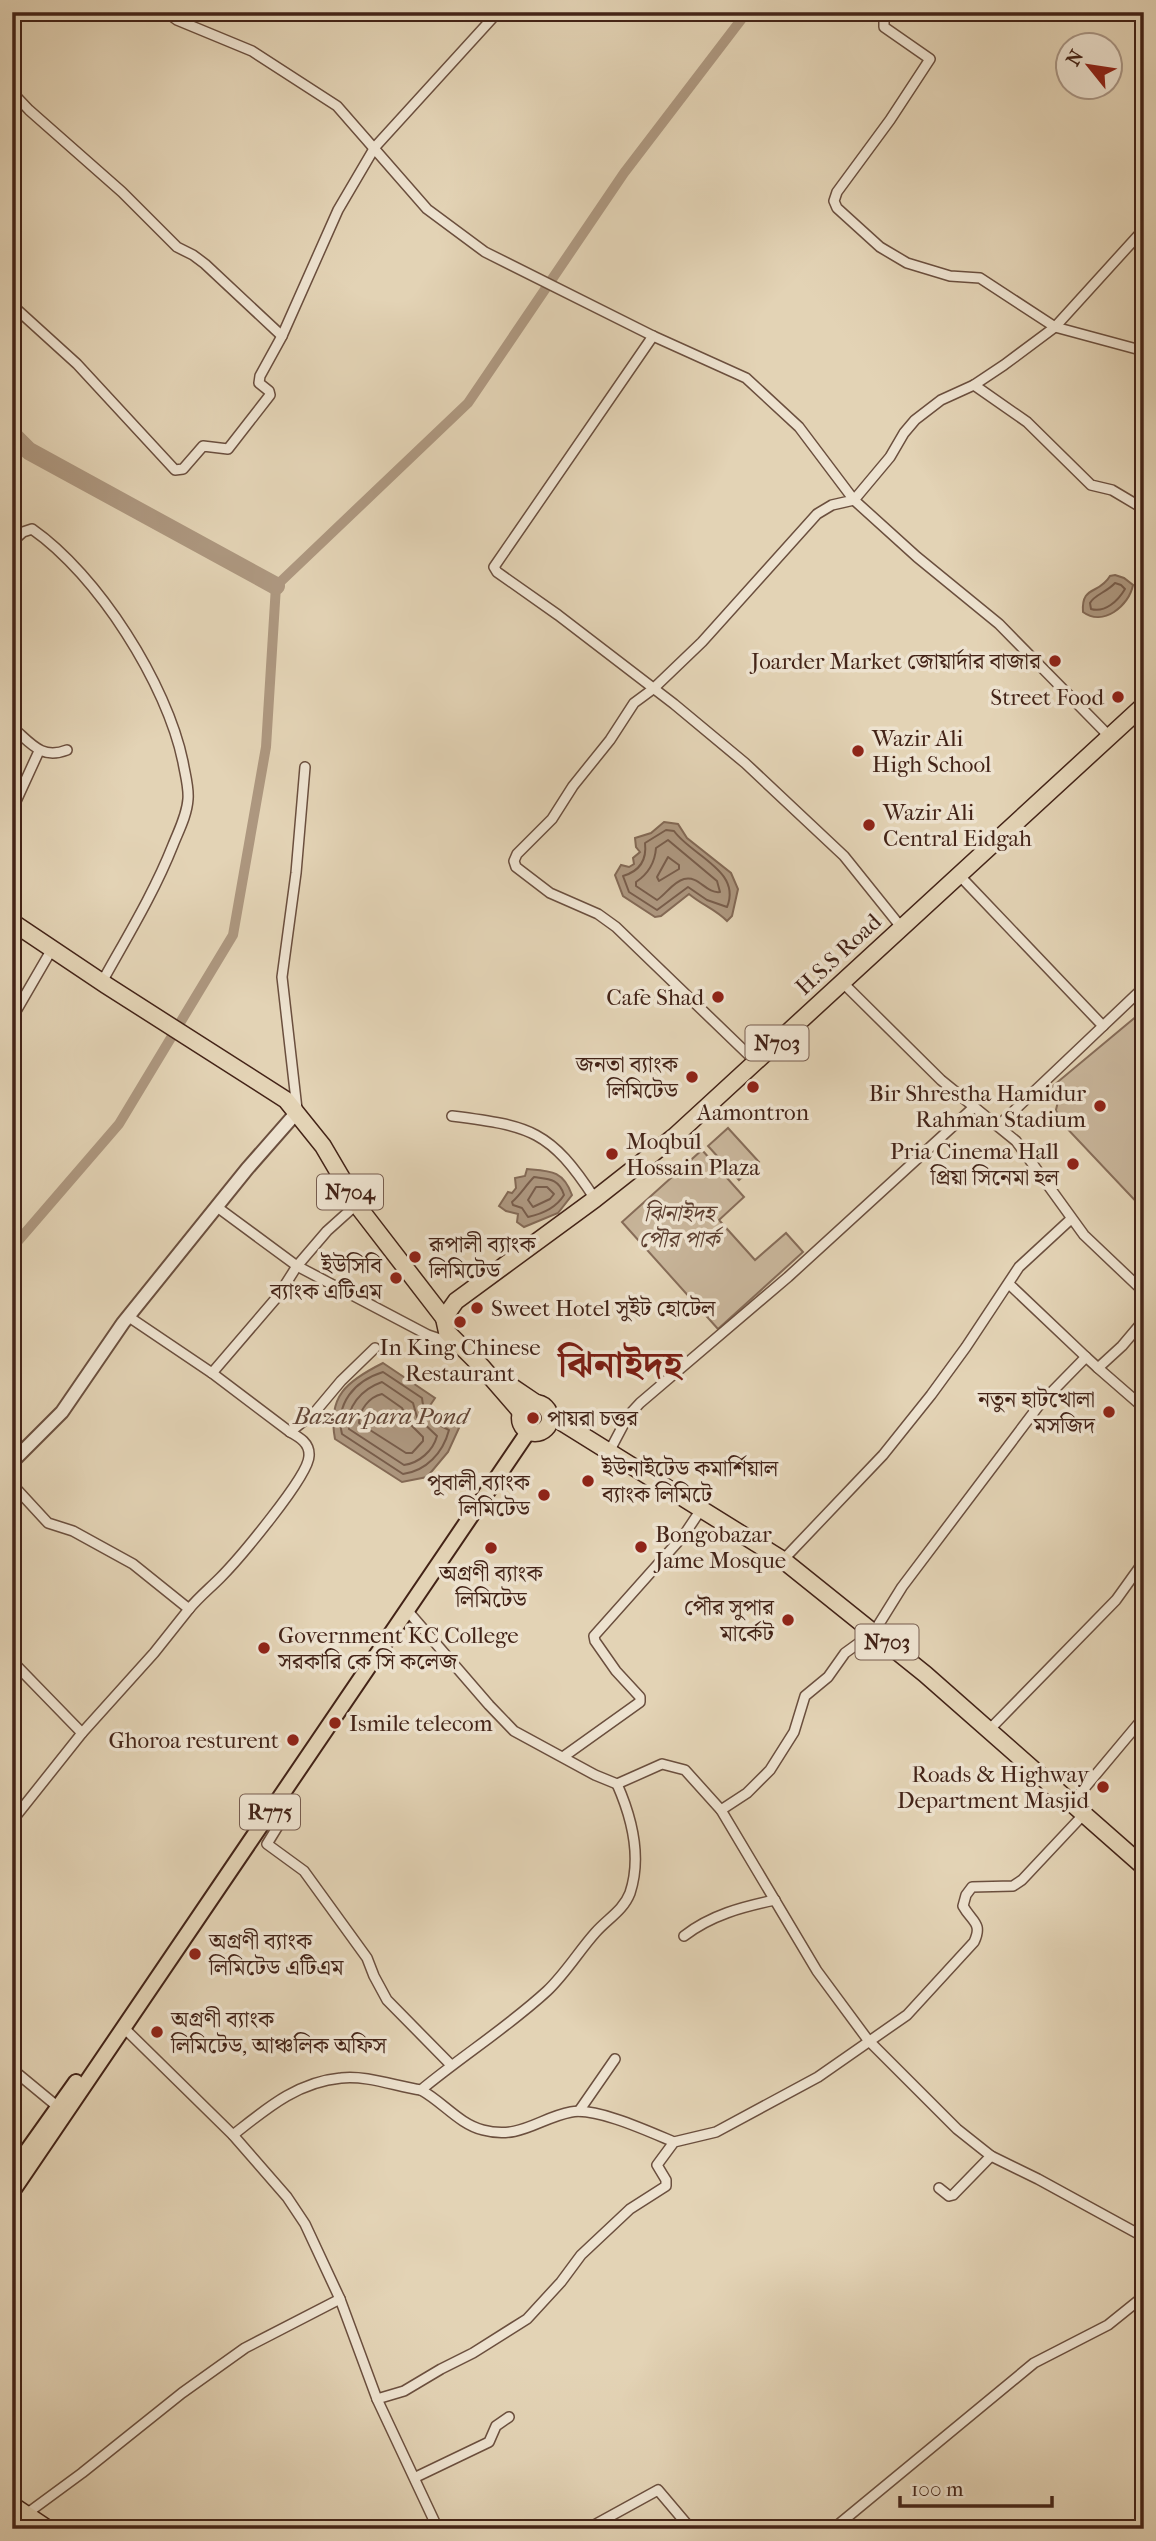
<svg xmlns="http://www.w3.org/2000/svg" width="1156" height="2541" font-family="'IM FELL French Canon','Noto Serif Bengali',serif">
<rect width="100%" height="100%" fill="#e3d3b5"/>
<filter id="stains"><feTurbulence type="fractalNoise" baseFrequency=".00286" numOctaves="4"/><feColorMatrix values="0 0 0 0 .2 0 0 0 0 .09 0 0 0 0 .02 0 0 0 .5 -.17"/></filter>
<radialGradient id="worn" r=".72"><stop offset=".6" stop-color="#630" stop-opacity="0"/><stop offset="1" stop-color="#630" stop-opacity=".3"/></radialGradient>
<g fill="#c8b59a" stroke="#866c58" stroke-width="2">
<polygon points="1144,1010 1144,1210 1060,1121 1056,1110 1058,1101 1048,1090"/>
<polygon points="728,1128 759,1162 739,1180 708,1146"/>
<polygon points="702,1150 744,1197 719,1220 755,1260 786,1233 803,1252 718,1329 622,1222"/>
</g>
<g fill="#ad977f" stroke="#836955" stroke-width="2">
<path d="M1115,575L1124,578L1133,585C1129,606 1103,627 1083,612C1081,585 1099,595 1110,576Z"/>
<path d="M664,822L678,824L687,838L731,873L738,889L732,916L727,921C715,909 702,905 689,894L661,916L655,917L623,896L615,875L621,865L629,867L634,864L633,858L640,852L636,847L635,838L651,833Z"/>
<path d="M527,1169C550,1171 563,1170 572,1195L558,1213L524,1227L517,1222L518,1214L506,1211L499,1206L508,1192L512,1193L516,1188L515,1178L525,1176Z"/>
<path d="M383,1363L435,1398L429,1407L444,1421L448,1418L459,1428L448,1452L427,1477L402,1482L335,1439C327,1396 347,1381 383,1363Z"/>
</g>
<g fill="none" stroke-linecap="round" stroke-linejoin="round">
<g stroke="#785d4b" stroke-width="2">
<path d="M1115,583L1121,585L1125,589C1118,601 1105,613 1091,609L1090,603C1094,595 1107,592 1115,583Z"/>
<path d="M666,830L674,831C692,856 742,871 727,907L707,900L688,887L657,910L629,892L623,876C640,871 647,860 645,843Z"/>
<path d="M668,840L717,881L720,892C706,894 699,875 684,879C673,882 666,894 657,900L636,886V882C648,874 655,862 656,848Z"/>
<polygon points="668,857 679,865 679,869 659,881 657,877"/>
<path d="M534,1177C548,1179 559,1178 564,1195C556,1208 542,1214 528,1217L522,1208L513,1205L512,1202C521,1194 526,1185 534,1177Z"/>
<polygon points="536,1187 547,1187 554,1194 550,1199 533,1207 528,1200"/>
<path d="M383,1372L422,1398C423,1414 435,1424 449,1430C443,1453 426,1471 403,1474L342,1434C335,1404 354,1381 383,1372Z"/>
<path d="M382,1382L413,1403L417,1417L437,1436C433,1451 419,1463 404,1465L349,1429C345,1407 362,1389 382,1382Z"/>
<path d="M382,1394L402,1408L409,1423L423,1437V1441L412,1453H406L359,1423C359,1410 369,1397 382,1394Z"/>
</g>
<polyline stroke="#ad977f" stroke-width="10" points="12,1248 119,1124 233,935 266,747 276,586 468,403 624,173 747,12"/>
<polyline stroke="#ad977f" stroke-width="18" points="12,434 29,451 276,586"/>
<g stroke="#6b4f3e" stroke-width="12">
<g id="minor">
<polyline points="166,12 177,20 252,51 337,106 427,209 485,252 653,336 746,378 799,427 854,500 832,505 817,514 702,642 653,689 634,703 610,740 573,786 552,819 517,854 514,861 516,867 550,893 598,914 616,927 756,1062"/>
<polyline points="888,12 884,18 884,27 930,59 890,120 837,192 834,201 837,208 880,247 907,263 950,276 980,278 1055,327 1144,351"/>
<polyline points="12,92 29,110 122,192 177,247 193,255 205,264 282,336"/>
<polyline points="12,305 77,364 175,470 183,469 203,446 228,449 270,395 269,391 259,383 260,376 282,336 338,210 375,147 498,12"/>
<polyline points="653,336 494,567 497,572 558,615 674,704 745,763 844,856 901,927"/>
<polyline points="974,385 1027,422 1091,485 1112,490 1144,509"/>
<path d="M12,542L23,532L32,529C98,575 167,684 183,762C185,774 189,787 188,799C187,815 179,830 173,845C154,893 127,937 102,982"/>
<path d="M12,727C31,743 41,760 67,750"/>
<polyline points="1110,737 999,624 917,557 854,500 890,457 904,433 915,420 941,400 974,385 1004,365 1055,327 1144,229"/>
<polyline points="12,810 39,751"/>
<polyline points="959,875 1103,1026 999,1125"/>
<polyline points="842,982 941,1080 1016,1141 1084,1235 1144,1292"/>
<polyline points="12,1018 52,949"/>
<polyline points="1103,1026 1144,987"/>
<polyline points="297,1109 282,977 296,873 305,767"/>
<path d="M452,1116C531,1126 550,1130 595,1199"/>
<polyline points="217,1207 297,1266 428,1335 455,1344"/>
<polyline points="1009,1284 1086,1357"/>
<polyline points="129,1317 212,1373 290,1432 315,1412 341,1381 375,1348"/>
<polyline points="1098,1368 1144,1408"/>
<polyline points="212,1373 278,1296 297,1266 327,1231 357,1204"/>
<polyline points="609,1452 628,1416 640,1403 788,1277 974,1107"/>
<path d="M12,1484L48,1523L73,1531L133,1564L189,1609C199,1597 209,1589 220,1578C237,1561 309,1476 309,1456C310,1443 299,1437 290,1432"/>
<polyline points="783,1560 883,1455 931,1395 966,1347 1019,1267 1071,1219"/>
<polyline points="406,1609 489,1705 514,1731 595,1775 617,1784 662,1764 685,1770 721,1810 817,1971 868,2040 957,2129 991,2156 1038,2179 1144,2237"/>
<polyline points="12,1661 82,1733"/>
<polyline points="989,1730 1116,1600 1144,1561"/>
<polyline points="563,1757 640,1702 640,1697 616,1671 595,1641 594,1636 684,1535 702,1508"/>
<polyline points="1072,1803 1144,1717"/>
<polyline points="721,1810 747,1793 770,1770 794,1732 805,1696 828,1677 845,1653 874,1632 902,1587 1040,1404 1086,1357 1098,1368 1122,1346 1144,1320"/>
<polyline points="268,1815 278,1823 278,1826 267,1844 304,1871 367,1958 374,1976 387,2000 451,2065"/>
<polyline points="12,1821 82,1733 154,1653 189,1609"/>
<path d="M684,1936C711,1915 742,1907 775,1900"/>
<polyline points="124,2028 233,2135 287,2197 305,2224 340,2299 377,2399 438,2529"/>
<polyline points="12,2069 58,2107"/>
<path d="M421,2090C443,2102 459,2124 483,2130C520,2140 539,2118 571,2112C596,2107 650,2132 674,2142"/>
<polyline points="579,2111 615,2059"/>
<path d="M233,2135C266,2109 297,2082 341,2078C366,2075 395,2086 421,2090C462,2056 508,2027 547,1991C565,1974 579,1951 595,1933C607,1919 623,1911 630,1893C642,1857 632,1818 617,1784"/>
<polyline points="939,2188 949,2196 953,2195 991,2156"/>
<path d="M377,2399L404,2391L441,2369L473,2353L527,2319L561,2282L581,2255L630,2209L666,2186V2180L657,2165L674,2142L716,2132L818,2077L907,2015L974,1942C983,1923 972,1922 963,1906L966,1895L972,1887L1013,1886L1022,1880L1084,1814"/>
<polyline points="416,2477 489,2442 496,2426 509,2417"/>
<polyline points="29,2512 82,2473 182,2393 245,2348 340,2299"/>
<polyline points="587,2529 658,2490 691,2529"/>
<polyline points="833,2529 1034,2363 1108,2325 1144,2296"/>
</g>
</g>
<g stroke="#6b4f3e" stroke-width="16">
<polyline id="tertiary" points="12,1462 62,1412 123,1323 247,1169 297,1112"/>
</g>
<g stroke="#432317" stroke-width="18">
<g id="primary">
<polyline points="12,2172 76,2082"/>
<polyline points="12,2192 528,1432"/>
</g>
</g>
<g stroke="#432317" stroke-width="19">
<g id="trunk">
<polyline points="12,922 106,985 286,1100 323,1146 360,1209 444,1318"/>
<polyline points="499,1378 536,1403"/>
<circle cx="535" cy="1418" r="15"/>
<polyline points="521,1412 482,1367 447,1332 444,1318 456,1301 595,1199 675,1136 1144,705"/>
<polyline points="550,1415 783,1560 925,1674 1144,1867"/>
<polyline points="12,2505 48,2529"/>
</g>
</g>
<use href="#minor" stroke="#ede2cf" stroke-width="9"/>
<use href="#tertiary" stroke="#ede2cf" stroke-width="12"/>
<use href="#primary" stroke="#e3d3b5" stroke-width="14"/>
<use href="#trunk" stroke="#e3d3b5" stroke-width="16"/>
</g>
<g fill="#8f2418" stroke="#ede2cf" stroke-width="2.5">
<circle cx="1055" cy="661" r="7"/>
<circle cx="1118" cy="697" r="7"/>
<circle cx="858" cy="751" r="7"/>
<circle cx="869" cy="825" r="7"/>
<circle cx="718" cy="997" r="7"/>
<circle cx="692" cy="1077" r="7"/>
<circle cx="753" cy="1087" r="7"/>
<circle cx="1100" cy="1106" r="7"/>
<circle cx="612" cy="1154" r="7"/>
<circle cx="1073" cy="1164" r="7"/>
<circle cx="415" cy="1257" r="7"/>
<circle cx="396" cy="1278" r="7"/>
<circle cx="477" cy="1308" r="7"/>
<circle cx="460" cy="1322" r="7"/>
<circle cx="1109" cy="1412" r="7"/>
<circle cx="533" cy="1418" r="7"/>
<circle cx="588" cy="1481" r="7"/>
<circle cx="544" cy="1495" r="7"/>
<circle cx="641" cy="1547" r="7"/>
<circle cx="491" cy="1548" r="7"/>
<circle cx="788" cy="1620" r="7"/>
<circle cx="264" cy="1648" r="7"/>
<circle cx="335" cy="1723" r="7"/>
<circle cx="293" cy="1740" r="7"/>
<circle cx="1103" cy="1787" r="7"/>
<circle cx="195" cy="1954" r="7"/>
<circle cx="157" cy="2032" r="7"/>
</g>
<g text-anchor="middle" stroke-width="7" stroke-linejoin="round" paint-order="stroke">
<g fill="#ede2cf" stroke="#765c4e" stroke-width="2">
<rect x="745.5" y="1025.5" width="63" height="35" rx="5"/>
<rect x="317" y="1174.5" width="66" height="35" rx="5"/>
<rect x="855.5" y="1624.5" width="63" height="35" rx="5"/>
<rect x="240" y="1794.5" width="60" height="35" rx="5"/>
</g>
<g font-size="21" font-weight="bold" fill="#432317">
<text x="777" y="1050">N703</text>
<text x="350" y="1199">N704</text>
<text x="887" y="1649">N703</text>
<text x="270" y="1819">R775</text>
</g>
<g font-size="23" fill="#432317" stroke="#ede2cf" text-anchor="end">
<text x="1041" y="669">Joarder Market জোয়ার্দার বাজার</text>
<text x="1104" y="705">Street Food</text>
<text x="872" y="746" text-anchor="start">Wazir Ali<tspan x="872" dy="26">High School</tspan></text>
<text x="883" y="820" text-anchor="start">Wazir Ali<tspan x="883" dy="26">Central Eidgah</tspan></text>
<text x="704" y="1005">Cafe Shad</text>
<text x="678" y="1072">জনতা ব্যাংক<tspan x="678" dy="26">লিমিটেড</tspan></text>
<text x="1086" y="1101">Bir Shrestha Hamidur<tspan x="1086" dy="26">Rahman Stadium</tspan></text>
<text x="753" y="1120" text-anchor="middle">Aamontron</text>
<text x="626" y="1149" text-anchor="start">Moqbul<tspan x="626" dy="26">Hossain Plaza</tspan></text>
<text x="1059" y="1159">Pria Cinema Hall<tspan x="1059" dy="26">প্রিয়া সিনেমা হল</tspan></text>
<text x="429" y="1252" text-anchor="start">রূপালী ব্যাংক<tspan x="429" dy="26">লিমিটেড</tspan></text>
<text x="382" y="1273">ইউসিবি<tspan x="382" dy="26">ব্যাংক এটিএম</tspan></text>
<text x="491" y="1316" text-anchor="start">Sweet Hotel সুইট হোটেল</text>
<text x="460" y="1355" text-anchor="middle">In King Chinese<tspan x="460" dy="26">Restaurant</tspan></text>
<text x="1095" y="1407">নতুন হাটখোলা<tspan x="1095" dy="26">মসজিদ</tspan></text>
<text x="547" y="1426" text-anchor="start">পায়রা চত্তর</text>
<text x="602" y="1476" text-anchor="start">ইউনাইটেড কমার্শিয়াল<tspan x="602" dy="26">ব্যাংক লিমিটে</tspan></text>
<text x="530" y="1490">পূবালী ব্যাংক<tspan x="530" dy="26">লিমিটেড</tspan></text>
<text x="655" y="1542" text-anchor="start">Bongobazar<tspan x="655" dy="26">Jame Mosque</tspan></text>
<text x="491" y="1581" text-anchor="middle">অগ্রণী ব্যাংক<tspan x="491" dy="26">লিমিটেড</tspan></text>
<text x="774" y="1615">পৌর সুপার<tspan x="774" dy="26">মার্কেট</tspan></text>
<text x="278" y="1643" text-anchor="start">Government KC College<tspan x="278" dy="26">সরকারি কে সি কলেজ</tspan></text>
<text x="349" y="1731" text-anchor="start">Ismile telecom</text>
<text x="279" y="1748">Ghoroa resturent</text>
<text x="1089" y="1782">Roads &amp; Highway<tspan x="1089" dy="26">Department Masjid</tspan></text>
<text x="209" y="1949" text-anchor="start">অগ্রণী ব্যাংক<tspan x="209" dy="26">লিমিটেড এটিএম</tspan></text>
<text x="171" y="2027" text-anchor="start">অগ্রণী ব্যাংক<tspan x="171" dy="26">লিমিটেড, আঞ্চলিক অফিস</tspan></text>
</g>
<g font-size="23" fill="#432317" stroke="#ede2cf">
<text transform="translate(838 954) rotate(-43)" y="8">H.S.S Road</text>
</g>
<g font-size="23" font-style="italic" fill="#5e4031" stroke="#ede2cf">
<text x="679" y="1221">ঝিনাইদহ<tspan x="679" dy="26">পৌর পার্ক</tspan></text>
</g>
<g font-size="24" font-style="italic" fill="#634636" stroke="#ede2cf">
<text x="381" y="1424">Bazar para Pond</text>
</g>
<g font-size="37" font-weight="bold" fill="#7a1f14" stroke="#ede2cf">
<text x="620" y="1377">ঝিনাইদহ</text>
</g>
</g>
<rect width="1156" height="2541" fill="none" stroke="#e3d3b5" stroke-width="42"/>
<rect x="14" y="14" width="1128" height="2513" fill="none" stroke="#432317" stroke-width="3.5"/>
<rect x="21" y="21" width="1114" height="2499" fill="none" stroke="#432317" stroke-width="2"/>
<g transform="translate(1089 66) rotate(300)"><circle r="33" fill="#ede2cf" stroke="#a99685" stroke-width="2"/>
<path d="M0-5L12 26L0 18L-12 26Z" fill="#8f2418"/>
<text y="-10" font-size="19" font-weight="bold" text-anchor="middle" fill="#432317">N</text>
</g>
<path d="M900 2496v10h152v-10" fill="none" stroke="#432317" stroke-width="3.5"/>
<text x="911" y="2496" font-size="21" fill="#432317" stroke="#ede2cf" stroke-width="5" paint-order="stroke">100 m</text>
<rect width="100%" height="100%" filter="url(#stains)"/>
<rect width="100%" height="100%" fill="url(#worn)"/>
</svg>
